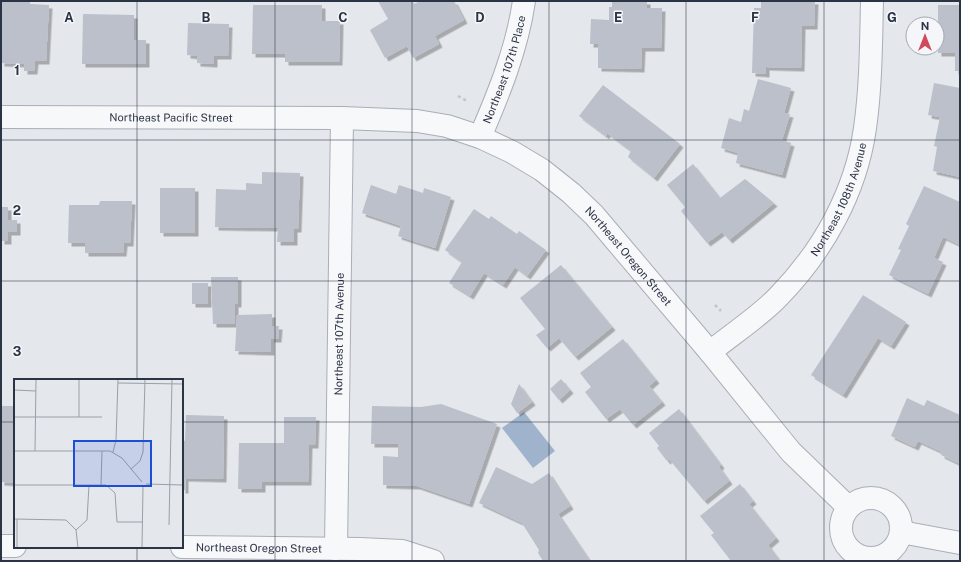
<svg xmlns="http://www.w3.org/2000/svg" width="961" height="562" font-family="'Public Sans',sans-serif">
<defs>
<filter id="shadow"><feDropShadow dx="3.5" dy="3.5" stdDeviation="0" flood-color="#0004"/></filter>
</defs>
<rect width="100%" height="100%" fill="#e4e7ec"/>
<polygon fill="#9fb4cc" points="524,412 555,451 533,468 502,428"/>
<g fill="#bbc0ca" filter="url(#shadow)">
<polygon points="1,1 30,1 30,4 49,5 46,61 35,61 34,71 24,71 24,64 1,63"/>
<polygon points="378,1 413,1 414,4 420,1 454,1 464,20 435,36 439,44 413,58 407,46 385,58 370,30 388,19"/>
<polygon points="612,1 647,1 647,8 662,8 661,48 642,48 641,69 598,68 598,44 590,44 591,19 609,20 609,7 612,7"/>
<polygon points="761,1 815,1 814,26 802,26 801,68 766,67 766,74 752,73 754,8 761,8"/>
<polygon points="253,5 322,5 322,21 340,21 339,62 285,62 285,54 252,54"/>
<polygon points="938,5 960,5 960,71 955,71 955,53 938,53"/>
<polygon points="83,14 134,15 134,40 146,40 146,64 82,64"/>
<polygon points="188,23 229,24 228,56 214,56 214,64 197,63 197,56 187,55"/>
<polygon points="758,79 791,88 784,113 790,114 782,140 791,143 782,175 736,163 738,153 721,148 729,118 741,122 744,109 749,111"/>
<polygon points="934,83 960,88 960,177 933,171 937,147 934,146 940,117 928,115"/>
<polygon points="603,85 680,144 654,178 628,157 631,151 607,133 606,136 579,116"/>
<polygon points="693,164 720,198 745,179 774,203 729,240 722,232 707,243 681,211 685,207 667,185"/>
<polygon points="262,172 300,173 298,229 294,229 294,242 277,242 278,228 215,227 216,189 246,190 246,183 262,184"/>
<polygon points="371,185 396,194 399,185 423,193 424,188 451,197 435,248 398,236 401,226 362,213"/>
<polygon points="924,186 960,202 960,245 943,237 934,258 943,262 928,294 889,275 901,250 898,249 909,226 906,224"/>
<rect x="160" y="188" width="35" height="45"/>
<polygon points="100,201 132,201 130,243 124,243 123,253 85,253 85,243 68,243 69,205 99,205"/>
<polygon points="1,207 8,207 8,220 17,220 17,232 8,232 8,241 1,241"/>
<polygon points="474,209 489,219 491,216 517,234 519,231 546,250 527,276 515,267 503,285 484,273 470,296 449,283 462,262 445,250"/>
<polygon points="561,265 612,327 575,357 559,338 547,348 536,335 545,329 520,298"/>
<polygon points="211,277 238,277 238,304 235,304 235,324 213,324"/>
<rect x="192" y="283" width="16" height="21"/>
<polygon points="863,295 906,322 891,346 878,338 843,395 811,375"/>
<polygon points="272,314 272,326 279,326 278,339 271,339 271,352 235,351 237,315"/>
<polygon points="623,339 656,380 649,386 662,402 633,425 620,409 606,419 585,392 591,387 580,373"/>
<polygon points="561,379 570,390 559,400 550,389"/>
<polygon points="519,384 532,402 517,413 511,404"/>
<polygon points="907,398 924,406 927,400 960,415 960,464 941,455 942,452 918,441 915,447 891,436"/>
<polygon points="441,404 497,424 469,504 417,486 383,485 383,456 398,457 398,444 371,444 372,406 421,407"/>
<polygon points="1,406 15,406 15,483 1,482"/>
<polygon points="679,409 721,465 719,467 729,481 704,501 669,459 667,461 657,448 659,446 649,433"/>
<polygon points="186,415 224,416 223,479 185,478 185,490 182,490 182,440 185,441"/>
<polygon points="284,417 316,417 315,445 309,445 308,482 262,482 262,489 238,489 239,443 284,443"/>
<polygon points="496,467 532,484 549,473 570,506 558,514 589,560 543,561 538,553 539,550 522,523 479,503"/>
<polygon points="740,484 753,501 749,504 776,538 768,545 780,561 731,561 711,535 714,533 700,516"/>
</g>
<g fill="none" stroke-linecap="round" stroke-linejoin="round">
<g stroke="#a9aeb7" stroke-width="24">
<g id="minor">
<path id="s1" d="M1,117L342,118L417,121L447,126L480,137L512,152L542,170L571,193L594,215L710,352L791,452L848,507"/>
<path id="s2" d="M480,137C499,93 517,49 524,1"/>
<path id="s3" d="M710,352C731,335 760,316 778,297C823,251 856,192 865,128C871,86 871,43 872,1"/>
<circle cx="871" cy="528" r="30"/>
<polyline points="901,532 960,543"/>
<polyline points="1,546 15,546"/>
<path id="s4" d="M182,547L360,549L402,551L433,561"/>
<path id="s5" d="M336,549L342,118"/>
</g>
</g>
<g stroke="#c2c5cb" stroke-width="2.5" stroke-dasharray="3 3" stroke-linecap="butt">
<polyline points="458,96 467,101"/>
<polyline points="715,305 721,311"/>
</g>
<use href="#minor" stroke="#f7f8fa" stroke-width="22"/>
</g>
<path fill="none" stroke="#2b3445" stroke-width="1" stroke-opacity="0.55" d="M137,1V380M275,1V561M412,1V561M549,1V561M686,1V561M824,1V561M1,140H960M1,281H960M1,422H15M182,422H960M137,547V561"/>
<g text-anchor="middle" stroke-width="3" stroke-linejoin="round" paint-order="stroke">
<g font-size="11" fill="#2b3445" stroke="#f4f6f9">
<text dy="4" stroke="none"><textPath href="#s2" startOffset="72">Northeast 107th Place</textPath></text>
<text dy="4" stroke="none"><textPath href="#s1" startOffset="170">Northeast Pacific Street</textPath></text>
<text dy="4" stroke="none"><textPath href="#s3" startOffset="204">Northeast 108th Avenue</textPath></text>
<text dy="4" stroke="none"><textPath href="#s1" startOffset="674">Northeast Oregon Street</textPath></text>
<text dy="4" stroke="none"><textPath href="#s5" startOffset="215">Northeast 107th Avenue</textPath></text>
<text dy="4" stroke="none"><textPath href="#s4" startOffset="77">Northeast Oregon Street</textPath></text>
</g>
</g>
<g transform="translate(14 379)">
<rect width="169" height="169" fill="#e4e7ec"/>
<path fill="none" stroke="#9a9fa9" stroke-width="1" d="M104,4L169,5M0,11L22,12M0,38H88M65,38V0M0,72H96L108,79L128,103M21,72L22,0M99,73L102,61L104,0M117,90L126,82L129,73L131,0M132,105L169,106M0,106H92L101,114L103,143H129M87,106L88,72M0,140L52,141L62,151L64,169M3,140V169M155,146L158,0M62,151L73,141L75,106M128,169L129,107"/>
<path fill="#1d4ed8" fill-opacity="0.15" stroke="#1d4ed8" stroke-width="2" d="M60,62H137V107H60Z"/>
<rect width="169" height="169" fill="none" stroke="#2b3445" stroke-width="2"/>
</g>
<g font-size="13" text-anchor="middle" font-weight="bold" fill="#2b3445" stroke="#f4f6f9" stroke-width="3" stroke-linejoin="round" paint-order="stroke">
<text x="69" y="22">A</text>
<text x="206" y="22">B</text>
<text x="343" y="22">C</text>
<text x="480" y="22">D</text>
<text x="618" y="22">E</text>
<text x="755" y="22">F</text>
<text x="892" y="22">G</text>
<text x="17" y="75">1</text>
<text x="17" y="215">2</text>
<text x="17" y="356">3</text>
</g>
<rect width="961" height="562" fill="none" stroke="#2b3445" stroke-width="4"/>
<g transform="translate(925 36)"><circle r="19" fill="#f4f6f9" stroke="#a4a8b1"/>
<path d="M0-3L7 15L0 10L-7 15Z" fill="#d1495b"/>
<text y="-6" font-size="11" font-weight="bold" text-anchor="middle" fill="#2b3445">N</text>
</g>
</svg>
